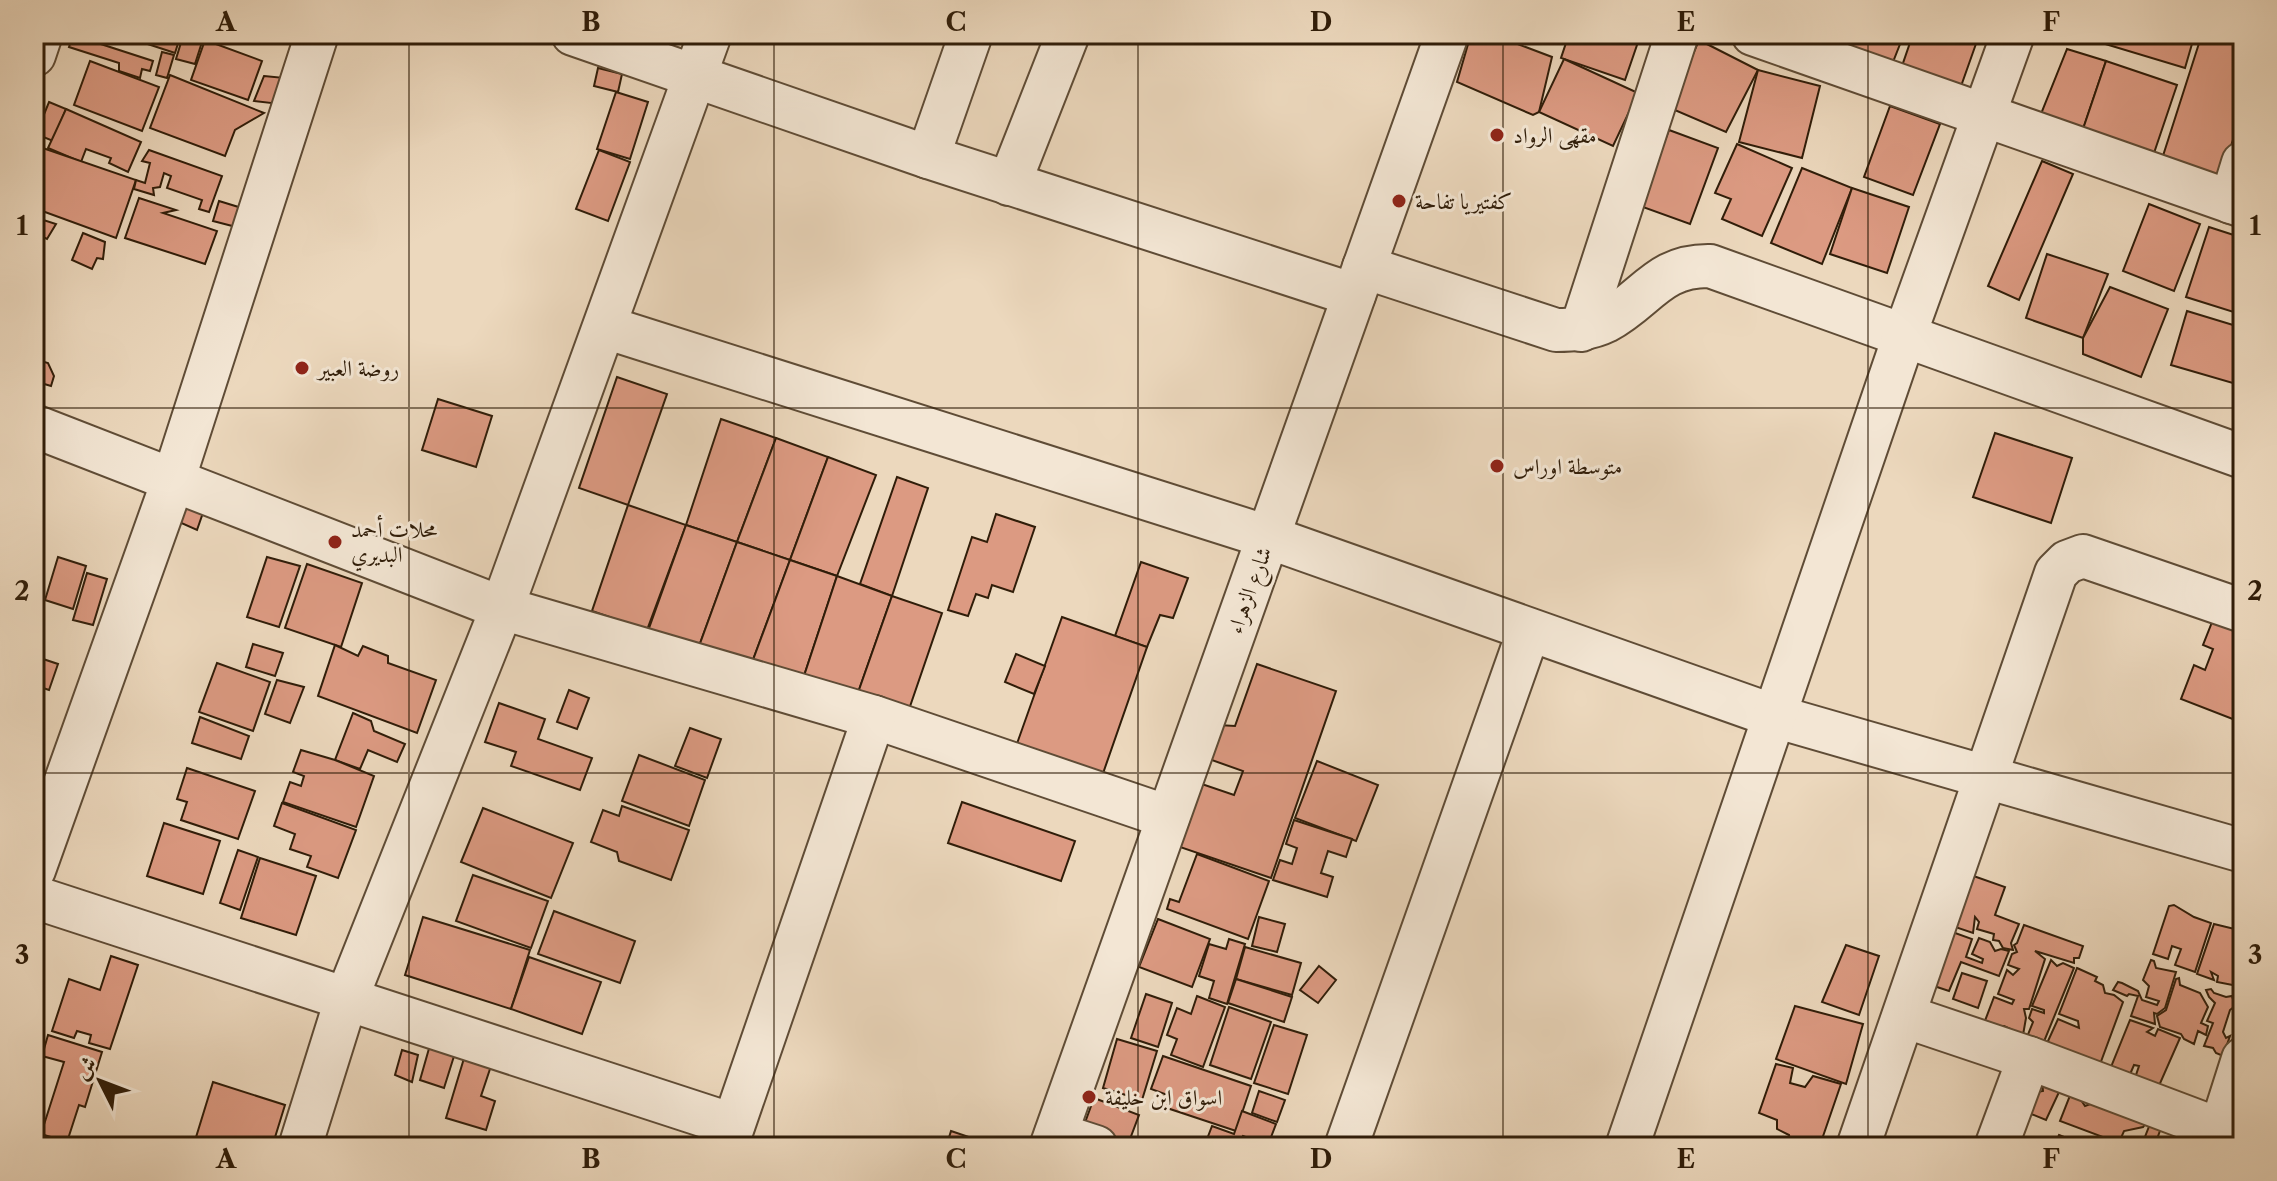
<svg xmlns="http://www.w3.org/2000/svg" width="2277" height="1181" font-family="'Libre Caslon Text',Amiri,serif">
<rect width="100%" height="100%" fill="#ecd8bd"/>
<filter id="stains"><feTurbulence type="fractalNoise" baseFrequency=".0025" numOctaves="4"/><feColorMatrix values="0 0 0 0 .2 0 0 0 0 .09 0 0 0 0 .02 0 0 0 .5 -.17"/></filter>
<radialGradient id="worn" r=".72"><stop offset=".6" stop-color="#630" stop-opacity="0"/><stop offset="1" stop-color="#630" stop-opacity=".3"/></radialGradient>
<g fill="#dc9a82" stroke="#301d09" stroke-width="2">
<polygon points="117,34 181,34 175,53"/>
<polygon points="1471,34 1491,34 1552,57 1539,112 1533,115 1457,82"/>
<polygon points="1569,34 1626,34 1637,45 1625,80 1561,58"/>
<polygon points="1840,34 1904,34 1891,67 1835,46"/>
<polygon points="1913,34 1955,34 1977,41 1960,89 1901,69"/>
<polygon points="2082,34 2184,34 2194,37 2185,68 2082,37"/>
<polygon points="2202,34 2243,34 2243,109 2220,180 2161,162"/>
<polygon points="73,35 153,61 150,71 142,69 140,78 119,71 119,63 69,47"/>
<polygon points="183,36 202,42 195,64 176,59"/>
<polygon points="205,40 262,61 248,100 191,80"/>
<polygon points="1699,40 1758,70 1726,132 1670,108"/>
<polygon points="2067,49 2106,61 2083,129 2041,114"/>
<polygon points="162,52 174,55 167,78 156,75"/>
<polygon points="1564,59 1638,93 1613,146 1539,112"/>
<polygon points="90,61 159,87 142,131 74,105"/>
<polygon points="2106,61 2177,85 2154,153 2083,129"/>
<polygon points="598,68 622,74 618,92 594,86"/>
<polygon points="1758,70 1820,86 1802,158 1739,142"/>
<polygon points="170,75 264,113 235,130 225,156 150,128"/>
<polygon points="264,76 285,78 270,113 272,103 254,101"/>
<polygon points="616,92 648,102 630,159 597,149"/>
<polygon points="49,102 66,109 53,141 36,134"/>
<polygon points="1890,106 1940,124 1913,195 1864,177"/>
<polygon points="66,109 141,142 128,172 109,163 111,158 86,149 81,162 48,148"/>
<polygon points="1669,130 1718,148 1690,224 1640,206"/>
<polygon points="1737,144 1792,168 1762,236 1722,219 1731,199 1715,193"/>
<polygon points="34,145 136,180 116,238 34,208"/>
<polygon points="149,150 222,176 209,212 199,209 202,200 167,188 171,176 164,173 160,187 153,188 154,195 134,189 136,180 145,183 150,163 142,161"/>
<polygon points="599,150 630,162 608,221 576,209"/>
<polygon points="2042,161 2073,174 2019,300 1988,286"/>
<polygon points="1802,168 1852,188 1822,264 1771,243"/>
<polygon points="1852,188 1909,207 1887,273 1830,254"/>
<polygon points="139,198 176,210 163,213 217,231 205,264 125,238"/>
<polygon points="219,201 245,209 240,228 213,221"/>
<polygon points="2149,204 2200,224 2174,291 2123,271"/>
<polygon points="34,217 56,224 47,239 37,234 42,227 34,225"/>
<polygon points="2209,227 2243,238 2243,315 2186,297"/>
<polygon points="83,233 105,242 103,259 97,258 92,269 72,260"/>
<polygon points="2047,254 2108,274 2083,338 2026,318"/>
<polygon points="2110,287 2168,309 2141,377 2083,354 2083,338"/>
<polygon points="2187,311 2243,328 2243,386 2171,365"/>
<polygon points="34,359 48,363 54,376 51,386 34,381"/>
<polygon points="617,377 667,394 628,505 579,488"/>
<polygon points="438,399 492,416 476,467 422,450"/>
<polygon points="721,419 776,438 737,542 686,525"/>
<polygon points="1995,433 2072,458 2051,523 1973,497"/>
<polygon points="776,438 828,457 790,560 737,542"/>
<polygon points="828,457 876,475 837,576 790,560"/>
<polygon points="897,477 928,488 892,596 860,584"/>
<polygon points="186,499 205,507 197,530 179,522"/>
<polygon points="628,505 686,525 647,630 592,611"/>
<polygon points="996,514 1035,527 1013,592 992,585 988,598 976,594 968,616 948,610 972,537 987,542"/>
<polygon points="686,525 737,542 698,649 648,631"/>
<polygon points="737,542 790,560 750,668 698,649"/>
<polygon points="58,557 86,566 73,609 45,600"/>
<polygon points="267,557 300,566 279,627 247,617"/>
<polygon points="790,560 837,576 801,685 750,668"/>
<polygon points="1141,562 1188,578 1173,618 1160,615 1147,647 1115,636"/>
<polygon points="307,564 362,583 341,647 285,628"/>
<polygon points="87,573 107,579 93,625 73,620"/>
<polygon points="837,576 892,596 854,704 801,685"/>
<polygon points="892,596 942,613 905,721 854,704"/>
<polygon points="2218,607 2243,617 2243,723 2181,699 2194,665 2205,670 2213,649 2203,645"/>
<polygon points="1062,617 1147,647 1100,782 1014,752"/>
<polygon points="253,644 283,653 275,676 246,667"/>
<polygon points="335,645 358,656 363,646 388,656 388,663 436,680 417,733 318,696"/>
<polygon points="1016,654 1045,666 1034,694 1005,682"/>
<polygon points="34,656 58,664 49,690 34,685"/>
<polygon points="217,663 270,682 253,731 199,712"/>
<polygon points="1257,664 1336,691 1271,878 1174,845 1196,782 1234,795 1243,771 1206,758 1218,725 1235,726"/>
<polygon points="277,680 304,687 290,723 265,714"/>
<polygon points="569,690 589,698 577,729 557,722"/>
<polygon points="499,703 545,719 538,739 592,758 580,790 511,766 516,752 485,742"/>
<polygon points="353,713 371,721 374,731 405,744 397,762 368,750 360,769 335,760"/>
<polygon points="200,717 249,736 241,759 192,743"/>
<polygon points="690,728 721,739 707,778 675,766"/>
<polygon points="301,750 335,760 374,776 356,827 283,802 290,782 301,786 304,776 293,772"/>
<polygon points="639,755 705,780 689,826 622,801"/>
<polygon points="1317,761 1378,785 1356,841 1295,818"/>
<polygon points="187,768 255,791 238,839 181,820 187,802 177,799"/>
<polygon points="962,802 1075,841 1061,881 948,843"/>
<polygon points="282,803 356,830 338,878 307,867 311,856 290,849 295,834 274,826"/>
<polygon points="622,806 689,830 671,880 619,861 617,852 591,842 603,810 619,816"/>
<polygon points="483,808 573,843 551,898 461,862"/>
<polygon points="1294,820 1352,839 1346,857 1328,851 1321,873 1333,877 1327,897 1273,880 1280,860 1292,864 1297,848 1286,844"/>
<polygon points="164,823 220,841 203,894 147,876"/>
<polygon points="238,850 258,857 240,910 220,903"/>
<polygon points="1197,854 1269,881 1248,939 1167,909 1170,899 1179,902"/>
<polygon points="260,858 316,876 296,935 241,918"/>
<polygon points="1965,873 2005,887 1995,915 2019,924 2011,943 2013,950 2003,948 1999,941 1993,940 1994,934 1977,929 1979,922 1975,917 1973,933 1946,924"/>
<polygon points="473,875 548,901 531,948 456,921"/>
<polygon points="2174,905 2194,917 2211,923 2195,972 2175,965 2181,949 2172,946 2168,959 2153,954 2169,906"/>
<polygon points="554,911 635,941 620,983 538,954"/>
<polygon points="423,917 530,950 511,1009 405,975"/>
<polygon points="1259,917 1285,924 1277,952 1252,946"/>
<polygon points="1158,919 1210,939 1192,987 1139,967"/>
<polygon points="2214,924 2243,931 2243,987 2217,982 2218,976 2211,972 2214,980 2197,974"/>
<polygon points="2024,925 2083,946 2079,958 2074,958 2074,963 2035,951 2045,959 2029,1009 2024,1009 2026,1018 2023,1035 2004,1026 1983,1026 1994,997 2012,1004 2014,1000 1998,994 2007,970 2013,975 2019,969 2008,965 2012,954 2017,952 2014,945 2017,943"/>
<polygon points="1944,929 1972,939 1966,957 1982,963 1983,959 1972,954 1979,938 1990,942 1995,951 2001,949 2009,951 1999,976 1961,962 1949,991 1931,985"/>
<polygon points="1229,939 1245,944 1227,1004 1209,998 1214,981 1199,976 1209,944 1226,949"/>
<polygon points="1846,945 1879,956 1859,1015 1822,1002"/>
<polygon points="1245,947 1301,963 1292,995 1236,979"/>
<polygon points="111,956 138,965 110,1049 89,1043 91,1035 77,1031 74,1038 52,1031 69,979 100,990"/>
<polygon points="529,957 601,982 582,1034 511,1009"/>
<polygon points="2051,960 2057,966 2063,963 2074,968 2043,1044 2027,1037 2033,1022 2029,1018 2032,1009 2044,1013 2044,1010 2032,1006"/>
<polygon points="2151,960 2154,961 2156,968 2176,972 2165,1008 2157,1014 2154,1013 2155,1024 2131,1016 2138,996 2129,994 2127,996 2113,990 2118,982 2122,983 2138,991 2142,1000 2157,1005 2159,1001 2146,997 2149,986 2143,980"/>
<polygon points="1319,966 1336,980 1318,1003 1300,990"/>
<polygon points="2077,968 2097,977 2095,981 2103,985 2105,993 2114,995 2123,1002 2099,1067 2053,1050 2048,1041 2058,1019 2079,1028 2078,1021 2059,1014"/>
<polygon points="1962,973 1987,981 1978,1008 1953,999"/>
<polygon points="2179,978 2180,985 2200,993 2208,1007 2201,1023 2208,1026 2206,1035 2198,1031 2194,1044 2184,1039 2181,1034 2160,1027 2157,1016 2166,1010 2176,979"/>
<polygon points="1236,979 1292,997 1284,1022 1228,1003"/>
<polygon points="2211,989 2214,993 2226,997 2232,996 2235,1006 2230,1010 2223,1032 2226,1038 2230,1036 2223,1056 2216,1053 2213,1048 2204,1046 2213,1023 2207,1021 2215,1003 2209,997 2206,990"/>
<polygon points="1146,994 1172,1003 1158,1047 1131,1038"/>
<polygon points="1197,996 1225,1007 1203,1067 1171,1055 1177,1039 1167,1035 1177,1008 1191,1014"/>
<polygon points="1795,1006 1863,1024 1846,1084 1776,1059"/>
<polygon points="1229,1007 1271,1022 1251,1079 1210,1065"/>
<polygon points="2130,1020 2153,1028 2147,1032 2155,1036 2158,1029 2180,1038 2158,1088 2135,1078 2139,1066 2134,1065 2128,1079 2109,1072"/>
<polygon points="1274,1025 1307,1035 1288,1094 1254,1083"/>
<polygon points="48,1035 102,1052 85,1107 79,1105 67,1142 41,1134 64,1062 42,1056"/>
<polygon points="1117,1039 1157,1051 1142,1100 1103,1088"/>
<polygon points="430,1045 455,1053 444,1088 420,1080"/>
<polygon points="402,1050 418,1055 412,1082 395,1075"/>
<polygon points="465,1055 492,1063 481,1096 495,1101 486,1130 446,1118"/>
<polygon points="1163,1056 1251,1086 1236,1131 1161,1106 1165,1094 1151,1089"/>
<polygon points="1776,1064 1793,1068 1790,1083 1805,1087 1813,1076 1841,1084 1820,1145 1803,1139 1800,1145 1790,1141 1789,1135 1777,1129 1777,1120 1759,1113"/>
<polygon points="213,1082 285,1105 272,1147 193,1147"/>
<polygon points="2042,1082 2060,1090 2046,1120 2024,1111 2032,1093 2043,1091"/>
<polygon points="2073,1088 2085,1106 2093,1103 2152,1115 2143,1127 2124,1131 2117,1147 2099,1147 2103,1137 2060,1121"/>
<polygon points="1259,1091 1285,1100 1277,1122 1252,1113"/>
<polygon points="1094,1098 1139,1115 1127,1147 1108,1147 1079,1139"/>
<polygon points="1242,1111 1276,1124 1268,1145 1243,1136 1238,1147 1204,1147 1212,1126 1234,1134"/>
<polygon points="2150,1124 2161,1128 2154,1147 2141,1147"/>
<polygon points="951,1131 975,1139 972,1147 946,1147"/>
<polygon points="2059,1135 2089,1147 2090,1147 2054,1147"/>
</g>
<g fill="none" stroke-linecap="round" stroke-linejoin="round">
<g stroke="#5f4c36" stroke-width="46">
<g id="minor">
<polyline points="573,34 928,157 1354,295"/>
<polyline points="1753,34 2243,206"/>
<polyline points="34,55 41,34"/>
<polyline points="928,157 971,34"/>
<polyline points="1009,184 1068,34"/>
<polyline points="2231,202 2243,163"/>
<path d="M1364,267L1556,330C1573,330 1590,329 1606,321C1647,299 1658,265 1710,266L2243,457"/>
<polyline points="605,327 1268,537 1774,716 2243,851"/>
<polyline points="1581,330 1677,34"/>
<polyline points="34,426 502,608 874,717 1168,817"/>
<polyline points="34,870 173,481 317,34"/>
<polyline points="34,897 733,1125"/>
<polyline points="1904,1016 2029,1058 2220,1130"/>
<polyline points="1056,1134 1096,1147"/>
<polyline points="300,1147 346,1000 502,608 710,34"/>
<polyline points="726,1147 874,717"/>
<polyline points="1051,1147 1447,34"/>
<polyline points="1346,1147 1529,630"/>
<polyline points="1627,1147 1904,337 2013,34"/>
<polyline points="1858,1147 2056,573 2067,562 2083,556 2243,611"/>
<polyline points="1996,1147 2029,1058"/>
<polyline points="2215,1147 2243,1059"/>
</g>
</g>
<use href="#minor" stroke="#f3e6d4" stroke-width="42"/>
</g>
<path fill="none" stroke="#301d09" stroke-width="2" stroke-opacity="0.55" d="M409,34V1147M774,34V1147M1138,34V1147M1503,34V1147M1868,34V1147M34,408H2243M34,773H2243"/>
<g fill="#8f2418" stroke="#f3e6d4" stroke-width="3">
<circle cx="1497" cy="135" r="8"/>
<circle cx="1399" cy="201" r="8"/>
<circle cx="302" cy="368" r="8"/>
<circle cx="1497" cy="466" r="8"/>
<circle cx="335" cy="542" r="8"/>
<circle cx="1089" cy="1097" r="8"/>
</g>
<g text-anchor="middle" stroke-width="6" stroke-linejoin="round" paint-order="stroke">
<g font-size="22" fill="#301d09" stroke="#f3e6d4" text-anchor="start">
<text x="1513" y="143">مقهى الرواد</text>
<text x="1415" y="209">كفتيريا تفاحة</text>
<text x="318" y="376">روضة العبير</text>
<text x="1513" y="474">متوسطة اوراس</text>
<text x="351" y="537">محلات أحمد<tspan x="351" dy="25">البديري</tspan></text>
<text x="1105" y="1105">اسواق ابن خليفة</text>
</g>
<g font-size="22" fill="#301d09" stroke="#f3e6d4">
<text transform="translate(1249 590) rotate(-70)" y="8">شارع الزهراء</text>
</g>
</g>
<rect width="2277" height="1181" fill="none" stroke="#ecd8bd" stroke-width="88"/>
<g transform="translate(100 1081) rotate(312)" stroke="#f3e6d4" stroke-width="6" paint-order="stroke">
<path d="M0-6L14 30L0 20L-14 30Z" fill="#301d09"/>
<text y="-12" font-size="22" font-weight="bold" text-anchor="middle" fill="#301d09">ش</text>
</g>
<rect x="44" y="44" width="2189" height="1093" fill="none" stroke="#301d09" stroke-width="3"/>
<g font-size="26" text-anchor="middle" font-weight="bold" fill="#301d09">
<text x="226" y="31">A</text>
<text x="591" y="31">B</text>
<text x="956" y="31">C</text>
<text x="1321" y="31">D</text>
<text x="1686" y="31">E</text>
<text x="2051" y="31">F</text>
<text x="22" y="235">1</text>
<text x="2255" y="235">1</text>
<text x="22" y="600">2</text>
<text x="2255" y="600">2</text>
<text x="22" y="964">3</text>
<text x="2255" y="964">3</text>
<text x="226" y="1168">A</text>
<text x="591" y="1168">B</text>
<text x="956" y="1168">C</text>
<text x="1321" y="1168">D</text>
<text x="1686" y="1168">E</text>
<text x="2051" y="1168">F</text>
</g>
<rect width="100%" height="100%" filter="url(#stains)"/>
<rect width="100%" height="100%" fill="url(#worn)"/>
</svg>
